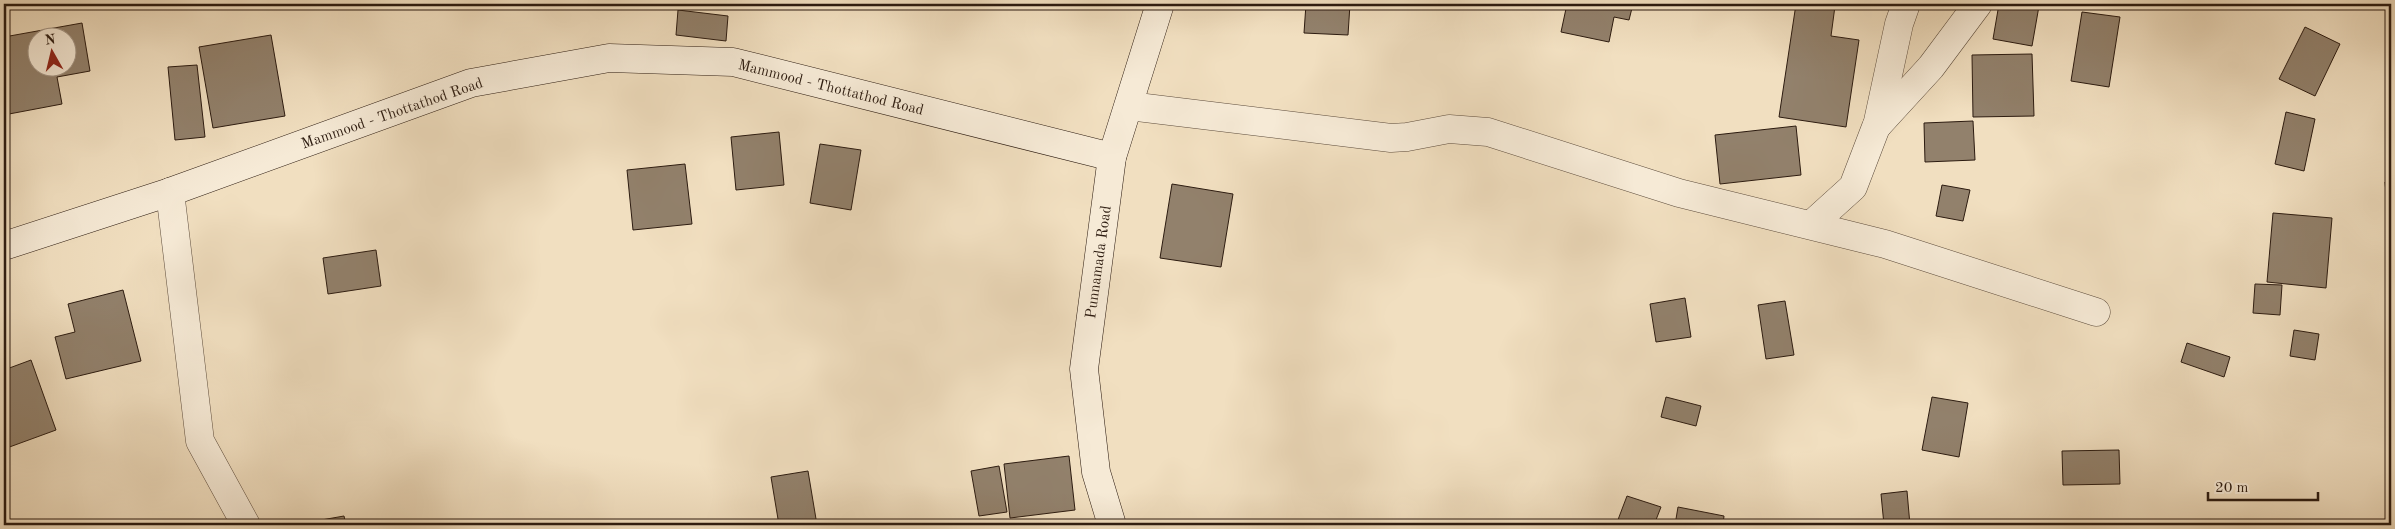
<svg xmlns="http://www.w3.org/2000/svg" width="2395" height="529" font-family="'Old Standard TT',serif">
<rect width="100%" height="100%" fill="#f1dfc0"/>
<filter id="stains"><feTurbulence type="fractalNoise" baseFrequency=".004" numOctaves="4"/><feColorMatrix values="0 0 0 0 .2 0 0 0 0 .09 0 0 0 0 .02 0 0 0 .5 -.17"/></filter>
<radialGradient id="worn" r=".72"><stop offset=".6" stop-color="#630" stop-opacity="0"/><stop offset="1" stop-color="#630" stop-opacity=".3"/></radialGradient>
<g fill="#92816c" stroke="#2c1b10" fill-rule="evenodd">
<polygon points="1306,4 1350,4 1348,35 1304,33"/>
<polygon points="1567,4 1633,4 1629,20 1614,17 1609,42 1561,32"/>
<polygon points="1796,4 1835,6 1831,36 1859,40 1846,127 1779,117"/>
<polygon points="1999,4 2039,6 2032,46 1993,39"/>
<polygon points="678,10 728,16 726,41 676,35"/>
<polygon points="2082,12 2120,17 2109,87 2071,81"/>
<path d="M82,23L90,71L57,77L62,104L9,114L4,83V37ZM38,38H68V68H38Z"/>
<polygon points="2305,27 2340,44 2315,96 2279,79"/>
<polygon points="271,35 285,116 213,128 199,47"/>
<polygon points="2032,54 2034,116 1973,117 1972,55"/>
<polygon points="197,65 205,137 175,140 168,67"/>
<polygon points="2286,112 2315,119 2304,171 2275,164"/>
<polygon points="1973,121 1975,160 1925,162 1924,123"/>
<polygon points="1796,126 1801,175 1720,184 1715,135"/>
<polygon points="779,132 784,185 736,190 731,137"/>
<polygon points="820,144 861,150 851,210 810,203"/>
<polygon points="685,164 692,224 633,230 627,170"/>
<polygon points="2391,181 2391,249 2385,182"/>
<polygon points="1172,184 1233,194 1221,267 1160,258"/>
<polygon points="1942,185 1970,190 1963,221 1936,216"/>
<polygon points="2273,213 2332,218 2326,288 2267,282"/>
<polygon points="376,250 381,286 328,294 323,258"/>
<polygon points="2255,284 2282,285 2280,315 2253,313"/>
<polygon points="123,290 141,361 66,379 55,337 75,332 68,304"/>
<polygon points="1685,298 1691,337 1656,342 1650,304"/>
<polygon points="1785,301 1794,355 1766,359 1758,305"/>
<polygon points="2294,330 2319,334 2315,360 2290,356"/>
<polygon points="2187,343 2230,357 2224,377 2181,362"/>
<polygon points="31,360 56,430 4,449 4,370"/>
<polygon points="1666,397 1701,406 1696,426 1661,417"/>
<polygon points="1932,397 1968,403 1959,457 1922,450"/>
<polygon points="2119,450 2120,484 2063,485 2062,451"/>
<polygon points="1069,456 1075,510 1010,518 1004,464"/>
<polygon points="999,466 1007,512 979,516 971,471"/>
<polygon points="808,471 817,525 779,525 771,477"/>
<polygon points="1907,491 1910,525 1884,525 1881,494"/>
<polygon points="1627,496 1661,507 1654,525 1616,525"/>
<polygon points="1678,507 1724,516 1723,525 1675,525"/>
<polygon points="344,516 346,525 293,525"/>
</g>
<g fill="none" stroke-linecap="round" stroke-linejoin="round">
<g stroke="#5d4c3c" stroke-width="29">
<g id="street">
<polyline points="1129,106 1391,138 1407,137 1449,129 1488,132 1679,193 1885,244 2096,312"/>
<polyline points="1877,126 1899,24 1906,4"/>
<polyline points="170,192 200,441 246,525"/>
<polyline points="1811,225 1853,187 1876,127 1931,67 1978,4"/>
</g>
</g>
<g stroke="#2c1b10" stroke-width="29">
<g id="secondary">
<polyline points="4,246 170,192 471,83 609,58 733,62 1112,157"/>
<polyline points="1112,525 1096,472 1084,369 1112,157 1160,4"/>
</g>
</g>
<use href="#street" stroke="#f6ead6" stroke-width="28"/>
<use href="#secondary" stroke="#f6ead6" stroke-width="28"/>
</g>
<g text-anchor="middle" stroke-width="4" stroke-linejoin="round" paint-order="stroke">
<g font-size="15" fill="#2c1b10" stroke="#f6ead6">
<text transform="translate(831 87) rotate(14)" y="5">Mammood - Thottathod Road</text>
<text transform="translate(392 113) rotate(-19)" y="5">Mammood - Thottathod Road</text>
<text transform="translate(1098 262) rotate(-82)" y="5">Punnamada Road</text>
</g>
</g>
<rect width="2395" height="529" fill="none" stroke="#f1dfc0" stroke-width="20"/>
<rect x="5" y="5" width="2385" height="519" fill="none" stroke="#2c1b10" stroke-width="2.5"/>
<rect x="10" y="10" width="2375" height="509" fill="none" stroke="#2c1b10"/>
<g transform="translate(52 52) rotate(352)"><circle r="24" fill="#f6ead6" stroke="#a59787"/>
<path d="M0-4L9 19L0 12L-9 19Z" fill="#8f2418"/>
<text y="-8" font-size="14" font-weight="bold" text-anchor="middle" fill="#2c1b10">N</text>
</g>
<path d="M2208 492v8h110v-8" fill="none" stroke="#2c1b10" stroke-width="2.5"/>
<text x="2215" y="492" font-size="15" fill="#2c1b10" stroke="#f6ead6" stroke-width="4" paint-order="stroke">20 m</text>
<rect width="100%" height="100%" filter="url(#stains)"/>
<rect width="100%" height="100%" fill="url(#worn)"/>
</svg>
